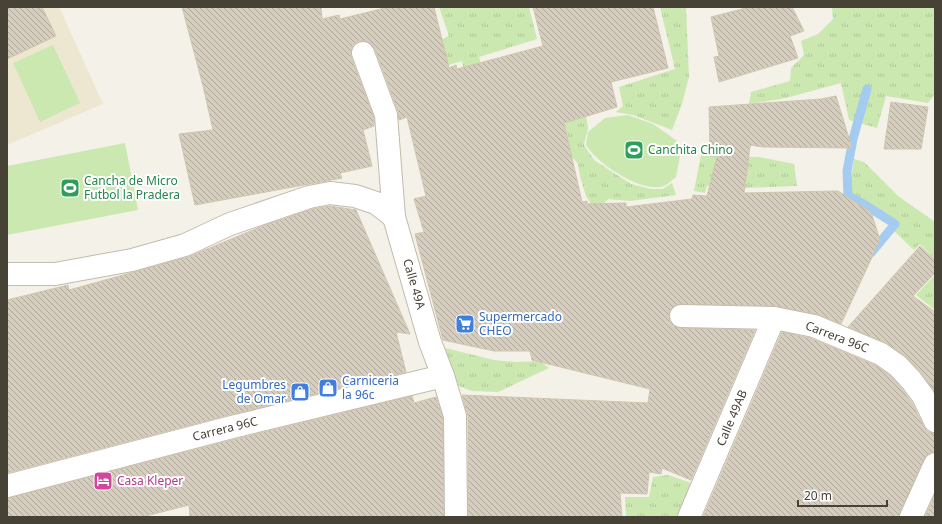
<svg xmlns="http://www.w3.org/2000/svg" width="942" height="524" font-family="'Noto Sans',sans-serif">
<defs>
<pattern id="grass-tufts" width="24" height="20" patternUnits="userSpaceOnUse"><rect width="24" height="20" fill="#cbe8b0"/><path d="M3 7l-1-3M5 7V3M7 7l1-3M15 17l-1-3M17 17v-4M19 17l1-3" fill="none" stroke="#b0c898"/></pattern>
<pattern id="building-back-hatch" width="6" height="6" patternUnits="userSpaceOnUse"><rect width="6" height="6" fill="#d5cdbd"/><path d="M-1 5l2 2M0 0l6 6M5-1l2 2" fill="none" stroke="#afa89a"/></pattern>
</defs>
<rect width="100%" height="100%" fill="#f4f1e8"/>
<polygon fill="#ede7d1" points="7,7 59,7 103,104 7,145"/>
<g fill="url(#grass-tufts)">
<polygon points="439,7 529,7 537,39 479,57 485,79 467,85 462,61 435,69 430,44 449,36"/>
<polygon points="660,7 686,7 689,77 682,104 672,130 633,115 616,112 623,106 619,87 675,69"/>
<polygon points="832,7 935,7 935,94 928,103 886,96 877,128 849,120 841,83 786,98 749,104 751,92 790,81 791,68 804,55 801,41 818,34 833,19"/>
<polygon points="574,115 586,115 588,128 584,145 594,160 631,184 651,189 663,189 672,183 676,195 630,201 608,199 596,212 586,196 580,176 578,164 562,145 562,127"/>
<polygon points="701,155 759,157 794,164 797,186 744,188 707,186 705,193 694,191"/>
<polygon points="854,159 864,162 898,196 935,222 935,259 920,244 914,250 893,230 892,218 870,205 853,215 850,186"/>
<polygon points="935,275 935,310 916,295"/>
<polygon points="441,347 494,360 517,362 540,361 549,368 498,392 472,391 459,386 449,370"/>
<polygon points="668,475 694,484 681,517 626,517 625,497 649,497 653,477"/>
</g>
<g fill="#cbe8b0">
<polygon points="53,45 80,103 40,122 13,63"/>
<path d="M628,115L653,124L677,141L680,156L676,177C672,180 665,187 660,187C637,190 598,164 586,145L588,132L605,118Z"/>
<polygon points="125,143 138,210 7,235 7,166"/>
</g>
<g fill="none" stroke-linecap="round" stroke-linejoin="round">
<polyline stroke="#a4ccf0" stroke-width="9" points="867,89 853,139 847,171 848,196 862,203 895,224 871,253"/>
</g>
<g fill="url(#building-back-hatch)" stroke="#d0c6b0">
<polygon points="7,7 42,7 56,36 7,59"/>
<polygon points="182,7 321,7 322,19 339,15 340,19 389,7 434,7 449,68 456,65 457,69 543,46 533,7 653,7 668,68 611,82 617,107 564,123 582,202 587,201 587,204 626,203 626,207 692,199 693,195 707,196 719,149 710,149 709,107 821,99 836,96 852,148 762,147 751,145 750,147 744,193 838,191 871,212 880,240 841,324 817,314 774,306 681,304 675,305 671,309 669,315 670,322 674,326 680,328 755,330 691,480 662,468 661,474 649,472 647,494 620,493 622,517 468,517 468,416 462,395 648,403 650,389 532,360 530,351 494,351 443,340 415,234 424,232 414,199 426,196 407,117 399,120 398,111 375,49 371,44 365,41 358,41 353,45 351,51 351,57 374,118 374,126 363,130 372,166 340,173 342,178 195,205 179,134 213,130 203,86"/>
<polygon points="750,7 792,7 804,31 790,36 798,58 719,82 714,57 719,56 711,17"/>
<polygon points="891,102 928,107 921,149 884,149"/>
<polygon points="330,206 356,210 410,334 396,332 406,372 229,415 7,473 7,300 68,285 69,290 188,257 265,225 312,209"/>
<polygon points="920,246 935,260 935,273 913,296 935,312 935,392 921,372 905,356 886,343 848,327"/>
<polygon points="782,332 810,338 875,365 890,375 901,388 912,403 924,427 928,432 935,433 935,452 928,454 924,459 900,512 899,517 703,517"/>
<polygon points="412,396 414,403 436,397 443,418 444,517 190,517 189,505 142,517 7,517 7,498 235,439"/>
<polygon points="935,494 935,517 925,517"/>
</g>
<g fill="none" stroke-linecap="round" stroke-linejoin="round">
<g stroke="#c2bcad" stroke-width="24">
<g id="street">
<polyline points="363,53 386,115 394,217 430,342 443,376 455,416 456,517"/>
<polyline points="7,274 55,274 132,260 185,245 230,224 309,197 330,193 355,196 376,203 394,217"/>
<polyline points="681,316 774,318 814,326 881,354 898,366 911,380 923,396 935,421"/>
<polyline points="7,486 232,427 443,376"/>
<polyline points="689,517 774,318"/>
<polyline points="911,517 935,464"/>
</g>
</g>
<use href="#street" stroke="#fff" stroke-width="22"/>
</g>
<defs>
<g id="stadium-square" transform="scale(1)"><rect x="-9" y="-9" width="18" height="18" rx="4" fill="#2e9e5b" stroke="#fff"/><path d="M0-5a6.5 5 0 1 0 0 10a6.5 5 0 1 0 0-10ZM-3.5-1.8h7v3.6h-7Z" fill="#fff"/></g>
<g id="supermarket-square" transform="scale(1)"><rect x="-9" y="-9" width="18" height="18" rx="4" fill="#3f7fe0" stroke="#fff"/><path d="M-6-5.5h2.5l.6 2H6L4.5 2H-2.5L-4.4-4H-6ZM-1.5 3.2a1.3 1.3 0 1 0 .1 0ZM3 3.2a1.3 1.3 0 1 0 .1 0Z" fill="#fff"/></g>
<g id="shop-square" transform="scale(1)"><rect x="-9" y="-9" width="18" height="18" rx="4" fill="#3f7fe0" stroke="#fff"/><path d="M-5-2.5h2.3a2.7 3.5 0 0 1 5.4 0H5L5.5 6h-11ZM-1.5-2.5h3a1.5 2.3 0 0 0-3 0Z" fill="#fff"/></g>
<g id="hotel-square" transform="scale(1)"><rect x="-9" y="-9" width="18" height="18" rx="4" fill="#d1479c" stroke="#fff"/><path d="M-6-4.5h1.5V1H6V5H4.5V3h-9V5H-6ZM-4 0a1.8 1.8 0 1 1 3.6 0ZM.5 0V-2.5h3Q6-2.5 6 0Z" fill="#fff"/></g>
</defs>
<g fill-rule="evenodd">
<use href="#stadium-square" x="634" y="150"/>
<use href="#stadium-square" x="70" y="188"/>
<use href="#supermarket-square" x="465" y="324"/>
<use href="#shop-square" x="328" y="388"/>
<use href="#shop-square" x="300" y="392"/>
<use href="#hotel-square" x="103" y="481"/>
</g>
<g text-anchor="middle" stroke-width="4" stroke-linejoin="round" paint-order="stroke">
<g font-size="12" fill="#27864d" stroke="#fff" text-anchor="start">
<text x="648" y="154">Canchita Chino</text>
<text x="84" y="185">Cancha de Micro<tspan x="84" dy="14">Futbol la Pradera</tspan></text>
</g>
<g font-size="12" fill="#474236" stroke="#fff">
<text transform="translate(414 284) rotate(74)" y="4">Calle 49A</text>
<text transform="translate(837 337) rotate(21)" y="4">Carrera 96C</text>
<text transform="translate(732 418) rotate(-67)" y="4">Calle 49AB</text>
<text transform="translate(225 429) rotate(-14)" y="4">Carrera 96C</text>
</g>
<g font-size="12" fill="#366cbe" stroke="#fff" text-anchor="start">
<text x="479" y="321">Supermercado<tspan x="479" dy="14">CHEO</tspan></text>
<text x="342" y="385">Carniceria<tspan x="342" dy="14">la 96c</tspan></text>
<text x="286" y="389" text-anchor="end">Legumbres<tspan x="286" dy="14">de Omar</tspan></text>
</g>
<g font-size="12" fill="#b23c85" stroke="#fff" text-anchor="start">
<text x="117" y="485">Casa Kleper</text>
</g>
</g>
<rect width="942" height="524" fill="none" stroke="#474236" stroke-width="16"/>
<path d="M798 500v6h89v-6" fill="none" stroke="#474236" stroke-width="2"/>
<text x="804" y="500" font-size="12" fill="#474236" stroke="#ffffff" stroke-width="3" paint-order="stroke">20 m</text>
</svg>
